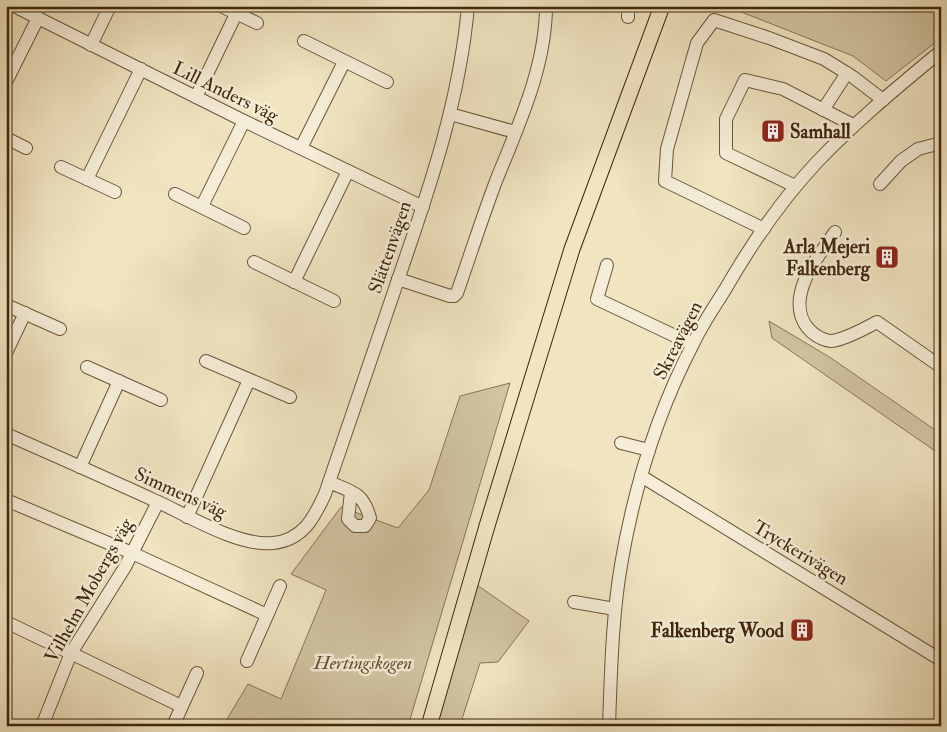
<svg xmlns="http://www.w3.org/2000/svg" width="947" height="732" font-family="'IM FELL Double Pica',serif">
<rect width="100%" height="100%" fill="#f0e4c1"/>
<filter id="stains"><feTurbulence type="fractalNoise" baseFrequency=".004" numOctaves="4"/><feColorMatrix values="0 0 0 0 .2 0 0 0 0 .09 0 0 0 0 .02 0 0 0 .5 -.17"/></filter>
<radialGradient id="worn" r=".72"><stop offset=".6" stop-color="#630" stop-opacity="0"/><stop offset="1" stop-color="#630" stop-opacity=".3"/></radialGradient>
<g fill="#d2c4a2" stroke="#887556">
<polygon points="726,6 941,6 941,38 886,81 853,56"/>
<polygon points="769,321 831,358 941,434 941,455 772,338"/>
<polygon points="510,383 408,726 223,726 248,684 281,699 326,590 291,574 341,507 398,528 429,490 460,396"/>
<polygon points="477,585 529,621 498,662 480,663 462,719 477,726 437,726"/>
</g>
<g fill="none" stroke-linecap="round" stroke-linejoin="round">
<g stroke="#6b5638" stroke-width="14">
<g id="minor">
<polyline points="14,6 244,121 423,207"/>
<polyline points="221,6 257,23"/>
<polyline points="628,6 628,17"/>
<polyline points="304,41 387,82"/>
<polyline points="91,45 110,6"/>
<polyline points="6,82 38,18"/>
<polyline points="196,97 236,14"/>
<polyline points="823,110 847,73"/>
<polyline points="450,114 515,132"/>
<polyline points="6,138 26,148"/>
<polyline points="301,148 344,62"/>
<polyline points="61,167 115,192"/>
<polyline points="87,179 141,69"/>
<polyline points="880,184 901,161 918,149 941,143"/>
<polyline points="795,186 726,153 726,119 745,80 783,89 853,125"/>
<polyline points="175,194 244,228"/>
<polyline points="202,206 244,121"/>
<polyline points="764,229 665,181 667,149 697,43 714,20 769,38 824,59 853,77 883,100"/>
<path d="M835,232C823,250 806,270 801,292C797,309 801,326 817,336C820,338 827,341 831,341C844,340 866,328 877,322L937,364H941"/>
<polyline points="254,262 334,301"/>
<polyline points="607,265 597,299 692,344"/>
<path d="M398,279L450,296H454L457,293C470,256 482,218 496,181C518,126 546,67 546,6"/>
<polyline points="294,282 348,171"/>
<polyline points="6,305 60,329"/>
<polyline points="6,353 25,313"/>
<polyline points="206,361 290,397"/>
<polyline points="87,367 161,400"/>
<path d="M6,434C56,456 106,478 156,501C187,515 239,547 273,543C303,540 314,518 325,494C350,421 375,348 400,274C430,187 460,99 468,6"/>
<polyline points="621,443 649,450"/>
<polyline points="80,467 119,381"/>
<polyline points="641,476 941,660"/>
<path d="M329,482C352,492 363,492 370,518L365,526H355L348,519L351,492"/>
<polyline points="6,500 132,553 267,615"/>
<polyline points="187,517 249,380"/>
<polyline points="574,602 615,609"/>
<polyline points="6,622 181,706"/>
<polyline points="247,661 280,586"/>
<polyline points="42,726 71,653 125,567 158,502"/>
<polyline points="173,726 197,673"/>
<path d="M609,726C611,672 612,618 621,565C634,488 658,411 694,342C703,323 715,306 726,288C752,243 782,199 818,161C856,121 899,86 941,51"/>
</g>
</g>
<g stroke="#3f260a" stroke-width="17">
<polyline id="major" points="429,726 487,526 572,249 662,6"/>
</g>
<use href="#minor" stroke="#f5edd7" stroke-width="12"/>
<use href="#major" stroke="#f0e4c1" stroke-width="15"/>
</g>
<defs>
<g id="building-square" transform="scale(1.25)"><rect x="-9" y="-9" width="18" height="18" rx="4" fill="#8f2418" stroke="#f5edd7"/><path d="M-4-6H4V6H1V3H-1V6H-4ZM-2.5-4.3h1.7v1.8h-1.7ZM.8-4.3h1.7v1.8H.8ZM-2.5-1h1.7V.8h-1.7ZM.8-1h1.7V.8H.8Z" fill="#fff"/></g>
</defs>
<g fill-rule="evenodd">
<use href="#building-square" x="773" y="131"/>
<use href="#building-square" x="887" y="257"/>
<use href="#building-square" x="802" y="630"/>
</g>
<g text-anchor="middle" stroke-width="5" stroke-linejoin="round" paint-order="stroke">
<g font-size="19" fill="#3f260a" stroke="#f5edd7">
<text transform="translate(226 91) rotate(26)" y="7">Lill Anders väg</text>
<text transform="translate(389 247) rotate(-71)" y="7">Slättenvägen</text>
<text transform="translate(677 340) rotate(-63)" y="7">Skreavägen</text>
<text transform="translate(181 492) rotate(24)" y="7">Simmens väg</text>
<text transform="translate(801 552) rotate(31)" y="7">Tryckerivägen</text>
<text transform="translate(88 590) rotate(-61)" y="7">Vilhelm Mobergs väg</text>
</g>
<g font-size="19" font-weight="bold" fill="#3f260a" stroke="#f5edd7" text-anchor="end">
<text x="790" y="138" text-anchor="start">Samhall</text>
<text x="870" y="253">Arla Mejeri<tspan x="870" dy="22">Falkenberg</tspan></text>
<text x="784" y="637">Falkenberg Wood</text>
</g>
<g font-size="19" font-style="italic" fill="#644e30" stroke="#f5edd7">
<text x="363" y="669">Hertingskogen</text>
</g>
</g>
<rect width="947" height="732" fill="none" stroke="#f0e4c1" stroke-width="25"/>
<rect x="8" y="8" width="932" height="717" fill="none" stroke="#3f260a" stroke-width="2.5"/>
<rect x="12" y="12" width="922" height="707" fill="none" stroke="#3f260a"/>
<rect width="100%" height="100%" filter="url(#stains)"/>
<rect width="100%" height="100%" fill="url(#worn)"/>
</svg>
